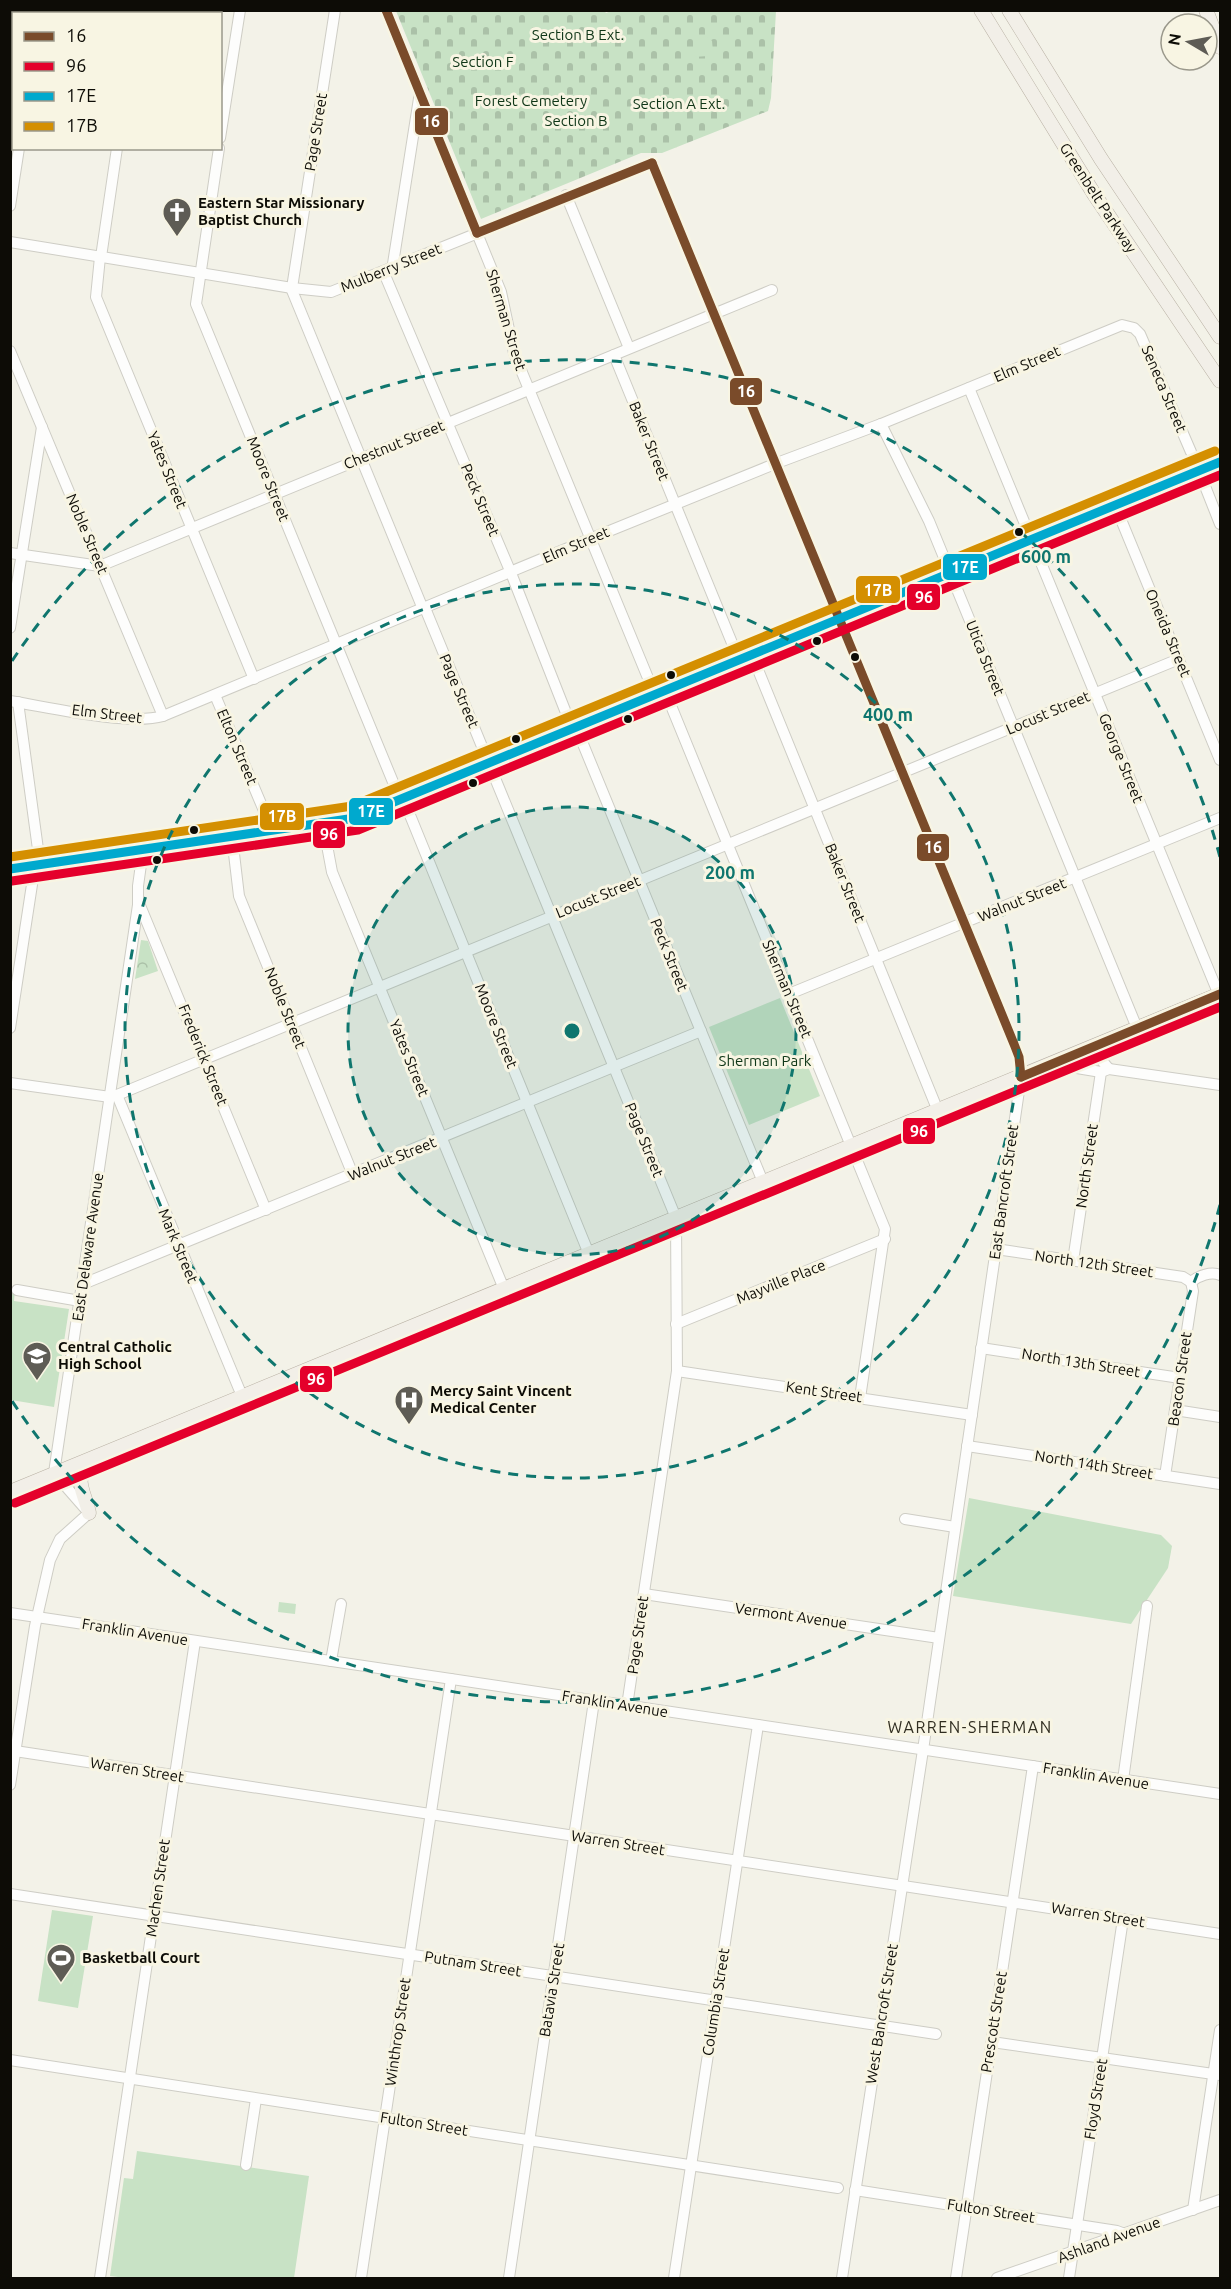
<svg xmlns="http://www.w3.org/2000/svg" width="1231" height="2289" font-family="Ubuntu,sans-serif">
<defs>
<pattern id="forest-crowns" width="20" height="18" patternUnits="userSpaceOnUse" patternTransform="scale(1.5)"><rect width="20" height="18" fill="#c8e2c5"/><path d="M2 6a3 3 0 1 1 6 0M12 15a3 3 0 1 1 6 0" fill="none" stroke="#abc1a8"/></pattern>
<pattern id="cemetery-stones" width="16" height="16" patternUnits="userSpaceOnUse" patternTransform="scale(1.5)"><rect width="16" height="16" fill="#c8e2c5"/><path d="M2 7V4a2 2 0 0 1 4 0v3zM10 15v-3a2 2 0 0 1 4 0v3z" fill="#abc1a8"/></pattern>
</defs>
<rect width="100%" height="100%" fill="#f3f2e8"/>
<polygon fill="url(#forest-crowns)" points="141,940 148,941 158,971 135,979"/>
<polygon fill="url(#cemetery-stones)" points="604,10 606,13 614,10 776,11 771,98 768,111 662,153 641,153 481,219 396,11"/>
<g fill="#c8e2c5">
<polygon points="706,36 712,41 713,51 708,56 694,57 696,41"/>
<polygon points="780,998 820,1096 749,1125 709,1027"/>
<polygon points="11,1290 15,1290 14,1301 69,1309 54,1407 11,1400"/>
<polygon points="969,1498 1161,1535 1172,1546 1168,1568 1131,1624 953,1596"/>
<polygon points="279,1602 296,1604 295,1614 278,1612"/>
<polygon points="52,1910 93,1916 78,2008 38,2001"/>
<polygon points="137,2151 309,2176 294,2278 126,2278 110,2276 124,2178 133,2179"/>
</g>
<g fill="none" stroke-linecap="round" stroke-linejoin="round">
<g stroke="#cecdc5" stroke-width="12">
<g id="minor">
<polyline points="386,10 501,292 514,353 655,695"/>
<polyline points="40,14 40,10"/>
<polyline points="138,14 139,10"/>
<polyline points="220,138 240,10"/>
<polyline points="219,148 196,304 400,799"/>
<polyline points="566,195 629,348"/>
<polyline points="10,206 19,148"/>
<polyline points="10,242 292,288 331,292 652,163 1014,1044 1019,1057 1021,1077 923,1750 842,2278"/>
<polyline points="100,257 96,297 254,679"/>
<polyline points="101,257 117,148"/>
<polyline points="392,270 420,92"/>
<polyline points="384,273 511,573 572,728"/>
<polyline points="291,288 423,609"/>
<polyline points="292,288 335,10"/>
<polyline points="10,351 163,716"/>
<polyline points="614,355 739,660"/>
<polyline points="969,388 1219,995"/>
<polyline points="881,424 929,521 1137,1028"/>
<polyline points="1199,471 1220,524"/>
<polyline points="1115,505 1220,760"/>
<polyline points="10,553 100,566 772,290"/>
<polyline points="425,608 676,1218 677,1371 627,1706"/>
<polyline points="10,628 42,427"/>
<polyline points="752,655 938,1111"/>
<polyline points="665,691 885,1229 860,1398"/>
<polyline points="215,695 273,832"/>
<path d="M10,701C48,707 129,726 163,716L592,538L777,463L881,424L1122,325L1134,328L1140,334L1191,452"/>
<polyline points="18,702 40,864"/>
<polyline points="576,727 763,1182"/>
<polyline points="403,798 589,1254"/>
<polyline points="323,824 332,872 504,1289"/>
<polyline points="232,837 239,896 353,1175"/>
<polyline points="139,903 266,1210"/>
<polyline points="789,994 1220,818"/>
<polyline points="10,1028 35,865"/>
<polyline points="1097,1045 1103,1062 1109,1069"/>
<polyline points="1053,1064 1101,1072 1109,1069 1220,1085"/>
<polyline points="10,1083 110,1097 117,1095 1179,659"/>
<polyline points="117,1095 242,1396"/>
<polyline points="996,1249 1183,1277 1191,1282"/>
<polyline points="1073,1261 1101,1072"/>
<path d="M1191,1282C1198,1276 1211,1271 1220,1275"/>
<polyline points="83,1284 701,1031"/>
<polyline points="17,1290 80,1301"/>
<polyline points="676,1324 885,1239"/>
<polyline points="981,1348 1180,1378"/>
<polyline points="677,1371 972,1415"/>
<polyline points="1175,1410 1220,1417"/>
<polyline points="967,1446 1220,1484"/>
<polyline points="1165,1476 1193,1291 1191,1282"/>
<polyline points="905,1519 955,1527"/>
<polyline points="644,1594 939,1638"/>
<polyline points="10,1613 1220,1794"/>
<polyline points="331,1661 341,1604"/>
<polyline points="15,1751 1220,1934"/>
<polyline points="1123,1780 1147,1606"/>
<polyline points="10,1785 35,1626 50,1560 60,1539 89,1513 54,1473 138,905 138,886 143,850"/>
<polyline points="10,1894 936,2034"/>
<polyline points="992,2042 1220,2075"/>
<polyline points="10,2060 838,2188"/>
<polyline points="246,2165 256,2099"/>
<polyline points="855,2190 1117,2231 1125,2234"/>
<polyline points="1193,2210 1220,2030"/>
<polyline points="100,2278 195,1641"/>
<polyline points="361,2278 451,1679"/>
<polyline points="509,2278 594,1701"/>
<polyline points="674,2278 758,1725"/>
<polyline points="956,2278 1033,1766"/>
<polyline points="997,2278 1220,2200"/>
<polyline points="1069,2278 1123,1919"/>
</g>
</g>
<g stroke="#b8b0a3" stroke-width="15">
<g id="major">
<polyline points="981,10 1094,194 1220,381"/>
<polyline points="1009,10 1101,159 1220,337"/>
<polyline points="1206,10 1220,47"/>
<polyline points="10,869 355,818 1220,462"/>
<polyline points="10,1492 1220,994"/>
<path d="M89,1513C84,1489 70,1477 95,1460"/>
</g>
</g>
<use href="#minor" stroke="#fdfdfc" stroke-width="10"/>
<use href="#major" stroke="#f2efe8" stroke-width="14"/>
<g stroke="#f8f5e3" stroke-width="14">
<g id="bus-1">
<polyline points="386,10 477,233"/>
<polyline points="652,163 1014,1044 1019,1057 1021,1077"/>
<polyline points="477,233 652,163"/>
<polyline points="1021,1077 1220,994"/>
</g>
</g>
<g stroke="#f8f5e3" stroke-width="14">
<g id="bus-2">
<polyline points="12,881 358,830 1220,475"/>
<polyline points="15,1503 1220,1007"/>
</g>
</g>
<g stroke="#f8f5e3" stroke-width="14">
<polyline id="bus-3" points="10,869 355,818 1220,462"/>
</g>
<g stroke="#f8f5e3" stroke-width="14">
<polyline id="bus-4" points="10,857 352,806 1215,451"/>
</g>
<use href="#bus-1" stroke="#7a4b2a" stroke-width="9"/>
<use href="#bus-2" stroke="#e4002b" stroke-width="9"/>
<use href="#bus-3" stroke="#00a9ce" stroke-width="9"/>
<use href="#bus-4" stroke="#d48f01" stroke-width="9"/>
</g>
<circle cx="572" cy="1031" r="224" fill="#0f766e" fill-opacity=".12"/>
<g fill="none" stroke="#0f766e" stroke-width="3" stroke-dasharray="10 8">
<circle cx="572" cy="1031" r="224"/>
<circle cx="572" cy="1031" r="447"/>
<path d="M1220 1205A671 671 0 0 1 12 1401M12 661A671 671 0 0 1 1220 857"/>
</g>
<defs>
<g id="church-pin" transform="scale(1.5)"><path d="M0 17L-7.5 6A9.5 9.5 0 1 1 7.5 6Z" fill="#5e5c55" stroke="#f8f5e3"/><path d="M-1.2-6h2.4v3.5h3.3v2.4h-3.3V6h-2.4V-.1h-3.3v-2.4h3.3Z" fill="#fff"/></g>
<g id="school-pin" transform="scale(1.5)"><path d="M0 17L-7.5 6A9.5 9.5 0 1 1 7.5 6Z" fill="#5e5c55" stroke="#f8f5e3"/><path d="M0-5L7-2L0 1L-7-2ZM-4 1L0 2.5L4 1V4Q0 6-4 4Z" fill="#fff"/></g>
<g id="hospital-pin" transform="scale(1.5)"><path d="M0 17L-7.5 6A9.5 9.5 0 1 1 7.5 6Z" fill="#5e5c55" stroke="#f8f5e3"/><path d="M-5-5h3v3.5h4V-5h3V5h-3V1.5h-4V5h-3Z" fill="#fff"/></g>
<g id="stadium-pin" transform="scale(1.5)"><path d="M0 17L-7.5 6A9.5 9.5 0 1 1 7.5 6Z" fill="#5e5c55" stroke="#f8f5e3"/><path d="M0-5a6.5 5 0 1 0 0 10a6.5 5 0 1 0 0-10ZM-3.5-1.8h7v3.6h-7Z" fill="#fff"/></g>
</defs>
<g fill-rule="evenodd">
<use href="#church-pin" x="177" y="212"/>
<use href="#school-pin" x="37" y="1356"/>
<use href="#hospital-pin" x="409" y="1400"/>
<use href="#stadium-pin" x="61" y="1958"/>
</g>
<g fill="#0d0c06" stroke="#f8f5e3" stroke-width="2">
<circle cx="1019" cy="532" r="5"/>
<circle cx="817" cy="641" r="5"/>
<circle cx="855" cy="657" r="5"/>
<circle cx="671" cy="675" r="5"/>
<circle cx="628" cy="719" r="5"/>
<circle cx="516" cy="739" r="5"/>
<circle cx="473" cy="783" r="5"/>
<circle cx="194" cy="830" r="5"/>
<circle cx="157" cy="860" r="5"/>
</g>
<g text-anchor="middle" stroke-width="6" stroke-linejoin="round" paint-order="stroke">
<g font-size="15" fill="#0f3617" stroke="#f8f5e3">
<text x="578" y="40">Section B Ext.</text>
<text x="483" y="67">Section F</text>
<text x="531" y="106">Forest Cemetery</text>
<text x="679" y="109">Section A Ext.</text>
<text x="576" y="126">Section B</text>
<text x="765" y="1066">Sherman Park</text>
</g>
<g font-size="15" fill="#0d0c06" stroke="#f8f5e3">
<text transform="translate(316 132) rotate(-81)" y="5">Page Street</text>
<text transform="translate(1098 198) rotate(57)" y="5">Greenbelt Parkway</text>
<text transform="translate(391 268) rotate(-22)" y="5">Mulberry Street</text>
<text transform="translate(506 320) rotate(73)" y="5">Sherman Street</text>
<text transform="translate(1027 364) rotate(-23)" y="5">Elm Street</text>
<text transform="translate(1164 389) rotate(67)" y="5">Seneca Street</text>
<text transform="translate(649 441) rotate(68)" y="5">Baker Street</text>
<text transform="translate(394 445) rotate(-22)" y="5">Chestnut Street</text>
<text transform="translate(167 470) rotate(68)" y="5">Yates Street</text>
<text transform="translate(268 479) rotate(68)" y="5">Moore Street</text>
<text transform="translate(480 500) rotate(67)" y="5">Peck Street</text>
<text transform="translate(87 534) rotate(67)" y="5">Noble Street</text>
<text transform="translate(576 545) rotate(-23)" y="5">Elm Street</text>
<text transform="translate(1168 633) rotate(67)" y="5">Oneida Street</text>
<text transform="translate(985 658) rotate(68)" y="5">Utica Street</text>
<text transform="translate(459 691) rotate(67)" y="5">Page Street</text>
<text transform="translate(1048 713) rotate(-23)" y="5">Locust Street</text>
<text transform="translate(107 714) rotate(7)" y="5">Elm Street</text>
<text transform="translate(237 747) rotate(67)" y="5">Elton Street</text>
<text transform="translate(1121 758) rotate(68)" y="5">George Street</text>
<text transform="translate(845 883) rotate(68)" y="5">Baker Street</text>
<text transform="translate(598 897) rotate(-22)" y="5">Locust Street</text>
<text transform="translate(1022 900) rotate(-22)" y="5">Walnut Street</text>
<text transform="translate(669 955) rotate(68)" y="5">Peck Street</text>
<text transform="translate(787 989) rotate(67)" y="5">Sherman Street</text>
<text transform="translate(285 1008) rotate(68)" y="5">Noble Street</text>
<text transform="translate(496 1026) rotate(68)" y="5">Moore Street</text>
<text transform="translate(203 1055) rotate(68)" y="5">Frederick Street</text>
<text transform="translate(409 1058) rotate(68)" y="5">Yates Street</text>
<text transform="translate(644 1140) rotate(68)" y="5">Page Street</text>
<text transform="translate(392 1159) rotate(-22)" y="5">Walnut Street</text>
<text transform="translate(1087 1166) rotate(-82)" y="5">North Street</text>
<text transform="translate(1004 1192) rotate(-82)" y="5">East Bancroft Street</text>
<text transform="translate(178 1246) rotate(67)" y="5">Mark Street</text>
<text transform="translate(88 1247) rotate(-82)" y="5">East Delaware Avenue</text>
<text transform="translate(1094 1264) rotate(8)" y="5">North 12th Street</text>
<text transform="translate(781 1282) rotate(-22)" y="5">Mayville Place</text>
<text transform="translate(1081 1363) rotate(9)" y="5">North 13th Street</text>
<text transform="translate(1180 1379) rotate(-82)" y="5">Beacon Street</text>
<text transform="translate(824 1392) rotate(8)" y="5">Kent Street</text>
<text transform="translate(1094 1465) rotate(9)" y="5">North 14th Street</text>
<text transform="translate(791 1616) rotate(8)" y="5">Vermont Avenue</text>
<text transform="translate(135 1632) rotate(9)" y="5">Franklin Avenue</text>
<text transform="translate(638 1635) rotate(-82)" y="5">Page Street</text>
<text transform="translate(615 1704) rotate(9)" y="5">Franklin Avenue</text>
<text transform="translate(137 1770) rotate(9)" y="5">Warren Street</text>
<text transform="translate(1096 1776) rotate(9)" y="5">Franklin Avenue</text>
<text transform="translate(618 1843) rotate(9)" y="5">Warren Street</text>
<text transform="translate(158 1888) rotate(-82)" y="5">Machen Street</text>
<text transform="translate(1098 1915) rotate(9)" y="5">Warren Street</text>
<text transform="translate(473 1964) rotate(9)" y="5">Putnam Street</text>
<text transform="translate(552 1990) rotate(-81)" y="5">Batavia Street</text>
<text transform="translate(716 2002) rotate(-81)" y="5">Columbia Street</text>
<text transform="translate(882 2014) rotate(-81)" y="5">West Bancroft Street</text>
<text transform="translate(994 2022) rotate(-81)" y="5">Prescott Street</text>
<text transform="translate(398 2032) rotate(-82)" y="5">Winthrop Street</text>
<text transform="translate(1096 2099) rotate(-81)" y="5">Floyd Street</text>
<text transform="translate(424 2124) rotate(9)" y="5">Fulton Street</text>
<text transform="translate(991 2211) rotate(9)" y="5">Fulton Street</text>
<text transform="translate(1109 2240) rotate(-20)" y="5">Ashland Avenue</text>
</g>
<g font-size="15" font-weight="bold" fill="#0d0c06" stroke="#f8f5e3" text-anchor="start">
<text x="198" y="208">Eastern Star Missionary<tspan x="198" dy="17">Baptist Church</tspan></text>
<text x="58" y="1352">Central Catholic<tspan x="58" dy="17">High School</tspan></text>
<text x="430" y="1396">Mercy Saint Vincent<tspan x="430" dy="17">Medical Center</tspan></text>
<text x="82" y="1963">Basketball Court</text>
</g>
<g font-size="16" letter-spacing="1.5" fill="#302d20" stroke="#f8f5e3">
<text x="970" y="1733">WARREN-SHERMAN</text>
</g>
</g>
<circle cx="572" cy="1031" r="9" fill="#0f766e" stroke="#f8f5e3" stroke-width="3"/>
<g font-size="18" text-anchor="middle" font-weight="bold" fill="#0f766e" stroke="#f8f5e3" stroke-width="6" stroke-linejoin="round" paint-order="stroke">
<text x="1046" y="563">600 m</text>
<text x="888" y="721">400 m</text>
<text x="730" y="879">200 m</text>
</g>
<g stroke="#f8f5e3" stroke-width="2">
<rect x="414" y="107" width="35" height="29" rx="6" fill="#7a4b2a"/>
<rect x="729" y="377" width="34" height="29" rx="6" fill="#7a4b2a"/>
<rect x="942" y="553" width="46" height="28" rx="6" fill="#00a9ce"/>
<rect x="855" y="575" width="46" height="29" rx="6" fill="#d48f01"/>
<rect x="906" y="583" width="35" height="28" rx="6" fill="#e4002b"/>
<rect x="348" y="797" width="46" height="29" rx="6" fill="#00a9ce"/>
<rect x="259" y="802" width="46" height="29" rx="6" fill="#d48f01"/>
<rect x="312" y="820" width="34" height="29" rx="6" fill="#e4002b"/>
<rect x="916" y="833" width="34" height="29" rx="6" fill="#7a4b2a"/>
<rect x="902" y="1117" width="34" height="28" rx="6" fill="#e4002b"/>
<rect x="299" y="1365" width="34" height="28" rx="6" fill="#e4002b"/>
</g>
<g font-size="16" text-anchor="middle" font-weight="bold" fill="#fff">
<text x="431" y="127">16</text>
<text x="746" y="397">16</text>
<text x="965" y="573">17E</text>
<text x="878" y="596">17B</text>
<text x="924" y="603">96</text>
<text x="371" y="817">17E</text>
<text x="282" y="822">17B</text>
<text x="329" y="840">96</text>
<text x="933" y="853">16</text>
<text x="919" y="1137">96</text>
<text x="316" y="1385">96</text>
</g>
<rect width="1231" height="2289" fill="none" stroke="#0d0c06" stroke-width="24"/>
<rect x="12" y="12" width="210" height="138" fill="#f8f5e3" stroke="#9a988b" stroke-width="1.5"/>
<rect x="24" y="32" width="30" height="9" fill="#7a4b2a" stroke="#9a988b" stroke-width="1.5"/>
<text x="66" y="42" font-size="18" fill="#0d0c06">16</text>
<rect x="24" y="62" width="30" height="9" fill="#e4002b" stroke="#9a988b" stroke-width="1.5"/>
<text x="66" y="72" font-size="18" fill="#0d0c06">96</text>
<rect x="24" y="92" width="30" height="9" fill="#00a9ce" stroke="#9a988b" stroke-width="1.5"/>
<text x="66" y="102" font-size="18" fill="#0d0c06">17E</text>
<rect x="24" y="122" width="30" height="9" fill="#d48f01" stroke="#9a988b" stroke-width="1.5"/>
<text x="66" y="132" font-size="18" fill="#0d0c06">17B</text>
<g transform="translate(1189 42) rotate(280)"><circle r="28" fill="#f8f5e3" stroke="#9a988b" stroke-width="1.5"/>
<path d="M0-4.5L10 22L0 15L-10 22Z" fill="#5e5c55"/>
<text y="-9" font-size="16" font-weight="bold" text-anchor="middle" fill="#0d0c06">N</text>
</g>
</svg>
